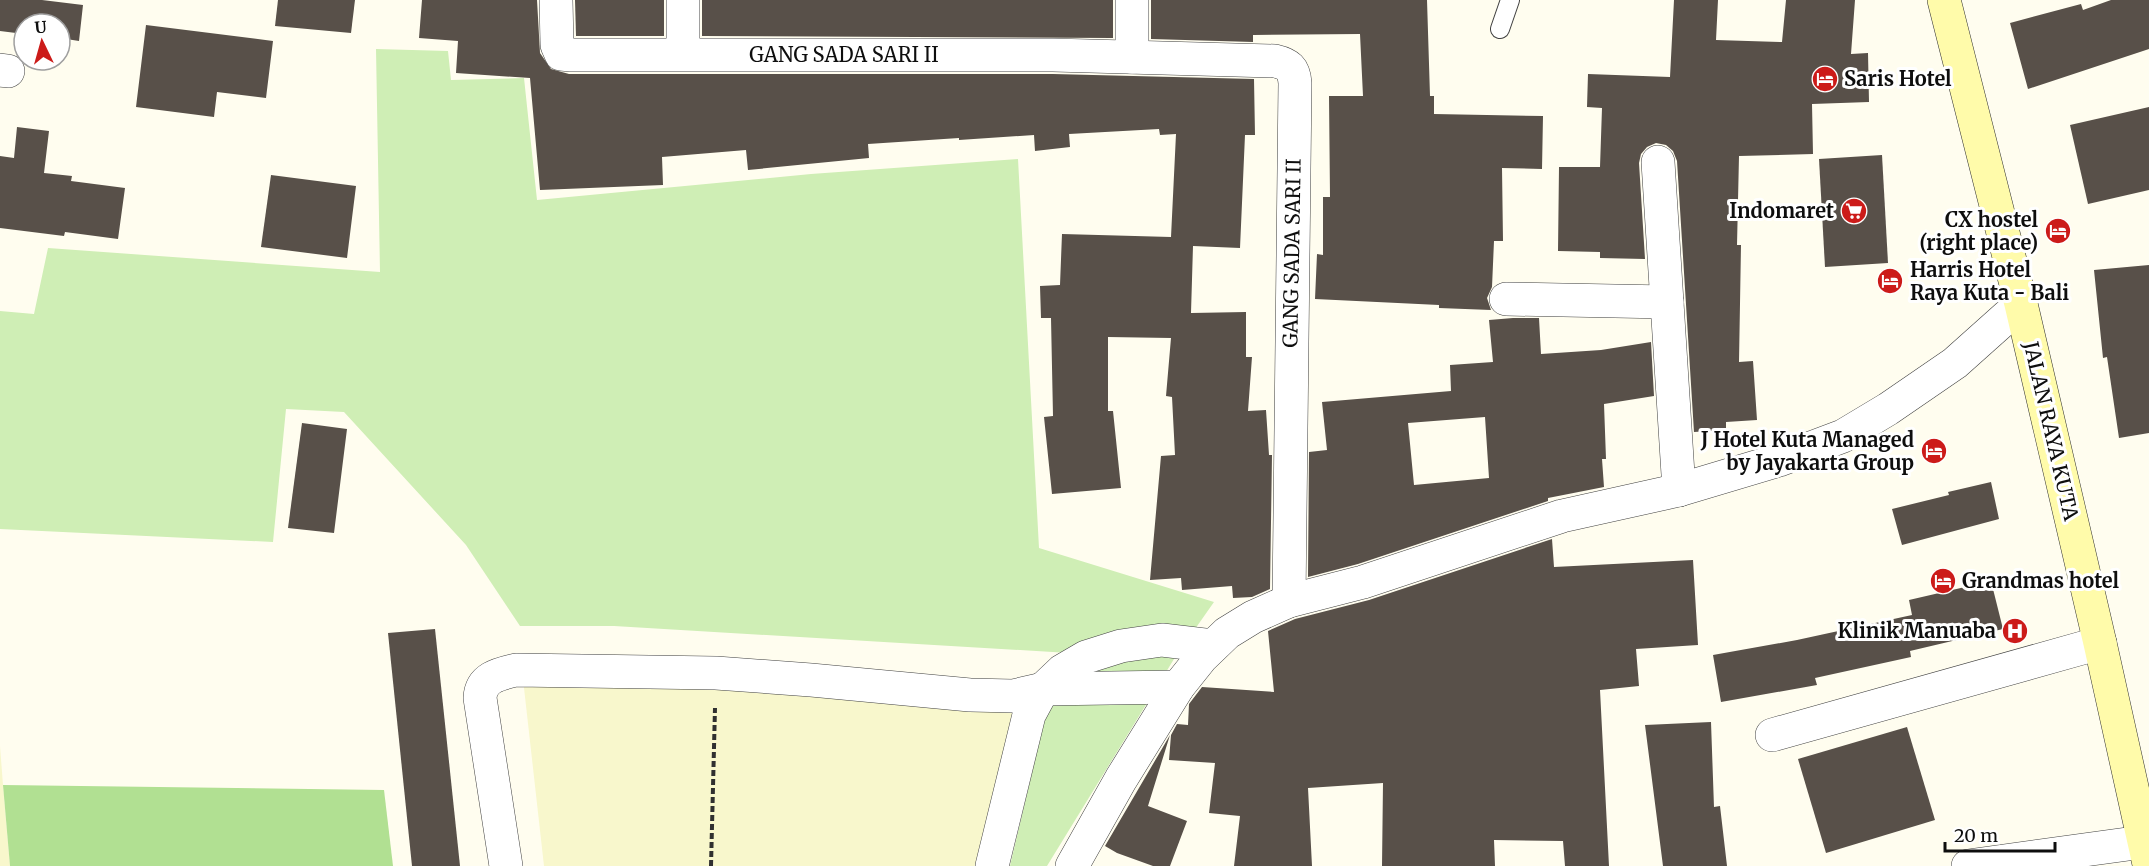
<svg xmlns="http://www.w3.org/2000/svg" width="2149" height="866" font-family="Merriweather,serif">
<rect width="100%" height="100%" fill="#fffdef"/>
<g fill="#f8f7cc">
<polygon points="522,670 1020,702 984,866 544,866"/>
<polygon points="0,746 3,785 10,866 0,866"/>
</g>
<polygon fill="#cfeeb5" points="376,49 448,51 451,80 524,78 537,200 811,174 1018,159 1039,548 1214,602 1174,659 1047,866 1010,866 1049,700 1069,653 614,626 520,626 466,545 344,412 286,409 273,542 0,529 0,311 34,314 48,248 380,272"/>
<polygon fill="#b1e092" points="3,785 384,790 393,866 10,866"/>
<g fill="#585049" fill-rule="evenodd">
<polygon points="0,0 42,0 83,5 79,41 60,38 60,24 24,24 24,34 0,31"/>
<polygon points="278,0 355,0 351,33 275,26"/>
<polygon points="422,0 537,0 540,53 551,69 569,74 1053,74 1254,79 1255,135 1245,135 1240,248 1193,246 1191,313 1246,312 1246,357 1252,357 1248,411 1266,410 1269,455 1272,455 1270,589 1252,597 1233,598 1232,586 1182,590 1181,578 1150,580 1161,456 1175,455 1172,397 1166,396 1171,338 1108,337 1108,411 1113,411 1121,488 1052,494 1044,417 1053,416 1051,318 1041,318 1040,286 1060,285 1062,234 1171,237 1176,134 1160,135 1159,129 1069,134 1070,147 1035,151 1034,135 959,140 959,138 868,144 869,158 748,170 746,150 662,157 663,185 540,190 530,78 456,73 458,41 419,38"/>
<polygon points="575,0 664,0 664,36 576,36"/>
<polygon points="702,0 1113,0 1113,38 702,36"/>
<polygon points="1151,0 1427,0 1430,96 1434,96 1434,114 1543,116 1542,169 1502,168 1503,241 1494,241 1492,287 1487,298 1491,310 1439,308 1439,305 1315,299 1317,254 1323,255 1323,197 1330,197 1329,96 1363,96 1360,34 1253,35 1253,42 1151,39"/>
<polygon points="1674,0 1718,0 1716,40 1782,42 1786,0 1855,0 1851,54 1868,53 1869,102 1812,104 1813,154 1739,156 1737,245 1741,245 1739,362 1753,361 1757,420 1726,422 1726,430 1694,432 1677,161 1673,151 1666,145 1656,143 1647,147 1641,154 1639,163 1645,259 1600,258 1600,252 1558,251 1559,167 1600,167 1602,108 1587,107 1588,74 1670,77"/>
<polygon points="2111,0 2149,0 2149,49 2028,89 2010,23 2081,4 2083,10"/>
<polygon points="146,25 273,41 266,98 217,92 214,117 136,107"/>
<polygon points="2149,107 2149,190 2088,204 2070,125"/>
<polygon points="17,127 49,131 44,173 72,176 71,181 125,188 118,239 65,232 64,236 0,228 0,156 14,158"/>
<polygon points="1882,155 1888,263 1825,267 1819,159"/>
<polygon points="271,175 356,186 347,258 261,247"/>
<polygon points="2149,265 2149,433 2119,438 2107,357 2103,358 2094,270"/>
<path d="M1513,318H1539L1541,354L1601,350L1651,342L1654,396L1604,404L1606,459H1602L1604,487L1548,498V501L1358,564L1308,577L1309,452L1327,450L1322,402L1451,391L1450,365L1493,362L1489,320ZM1485,417L1489,478L1414,485L1408,423Z"/>
<polygon points="302,423 347,429 334,533 288,528"/>
<polygon points="1991,482 1999,519 1902,545 1892,509 1949,495 1948,492"/>
<polygon points="1552,539 1554,567 1693,560 1698,645 1636,649 1639,686 1600,690 1609,866 1565,866 1563,841 1494,840 1495,866 1382,866 1383,783 1308,788 1312,866 1234,866 1240,816 1209,813 1215,763 1169,760 1171,735 1177,724 1188,725 1189,704 1202,687 1274,692 1268,631 1295,619 1369,600"/>
<polygon points="1991,581 2003,629 1910,651 1911,657 1815,678 1817,685 1721,702 1713,655 1797,640 1912,615 1909,600"/>
<polygon points="435,629 460,866 412,866 388,633"/>
<polygon points="1711,722 1714,807 1720,806 1727,866 1663,866 1645,725"/>
<polygon points="1907,727 1935,820 1826,853 1798,759"/>
<polygon points="1170,735 1148,806 1187,821 1170,866 1153,866 1117,853 1105,846"/>
</g>
<g fill="none" stroke-linecap="round" stroke-linejoin="round">
<g stroke="#414141" stroke-width="20">
<polyline id="service" points="1500,29 1510,0"/>
</g>
<g stroke="#414141" stroke-width="34">
<g id="minor">
<path d="M556,0L557,45L561,54L571,55H1053L1275,61C1288,64 1294,68 1295,83L1289,601"/>
<polyline points="683,0 683,54"/>
<polyline points="1132,57 1132,0"/>
<polyline points="0,70 8,71"/>
<polyline points="1658,162 1679,490"/>
<polyline points="1506,299 1667,302"/>
<polyline points="1043,689 1062,671 1086,657 1121,646 1162,640 1213,646"/>
<polyline points="1043,689 1178,687"/>
<polyline points="1772,735 2100,643"/>
<path d="M506,866L480,698C481,678 498,674 516,670L716,673L811,680L970,695L1013,696L1043,689L1029,715L992,866"/>
<polyline points="1072,866 1121,779 1178,687 1202,657 1227,633 1253,617 1289,601 1363,582 1562,516 1679,490 1779,460 1843,436 1888,409 1955,363 2021,304"/>
<polyline points="1968,866 2149,841"/>
</g>
</g>
<g stroke="#303030" stroke-width="34">
<polyline id="secondary" points="1944,0 2021,304 2100,643 2149,864"/>
</g>
<polyline stroke="#303030" stroke-width="4" stroke-dasharray="6 3" stroke-linecap="butt" points="711,866 715,708"/>
<use href="#service" stroke="#fff" stroke-width="18"/>
<use href="#minor" stroke="#fff" stroke-width="33"/>
<use href="#secondary" stroke="#fffbaa" stroke-width="33"/>
</g>
<defs>
<g id="hotel-disc" transform="scale(1.35)"><circle r="9.5" fill="#cc1b19" stroke="#fff"/><path d="M-6-4.5h1.5V1H6V5H4.5V3h-9V5H-6ZM-4 0a1.8 1.8 0 1 1 3.6 0ZM.5 0V-2.5h3Q6-2.5 6 0Z" fill="#fff"/></g>
<g id="supermarket-disc" transform="scale(1.35)"><circle r="9.5" fill="#cc1b19" stroke="#fff"/><path d="M-6-5.5h2.5l.6 2H6L4.5 2H-2.5L-4.4-4H-6ZM-1.5 3.2a1.3 1.3 0 1 0 .1 0ZM3 3.2a1.3 1.3 0 1 0 .1 0Z" fill="#fff"/></g>
<g id="hospital-disc" transform="scale(1.35)"><circle r="9.5" fill="#cc1b19" stroke="#fff"/><path d="M-5-5h3v3.5h4V-5h3V5h-3V1.5h-4V5h-3Z" fill="#fff"/></g>
</defs>
<g fill-rule="evenodd">
<use href="#hotel-disc" x="1825" y="79"/>
<use href="#supermarket-disc" x="1854" y="211"/>
<use href="#hotel-disc" x="2058" y="231"/>
<use href="#hotel-disc" x="1890" y="281"/>
<use href="#hotel-disc" x="1934" y="451"/>
<use href="#hotel-disc" x="1943" y="581"/>
<use href="#hospital-disc" x="2015" y="631"/>
</g>
<g text-anchor="middle" stroke-width="6" stroke-linejoin="round" paint-order="stroke">
<g font-size="20" fill="#0e0e0e" stroke="#fff">
<text x="844" y="62">GANG SADA SARI II</text>
<text transform="translate(1292 253) rotate(-89)" y="7">GANG SADA SARI II</text>
<text transform="translate(2051 431) rotate(77)" y="7">JALAN RAYA KUTA</text>
</g>
<g font-size="20" font-weight="bold" fill="#0e0e0e" stroke="#fff" text-anchor="end">
<text x="1844" y="86" text-anchor="start">Saris Hotel</text>
<text x="1834" y="218">Indomaret</text>
<text x="2038" y="227">CX hostel<tspan x="2038" dy="23">(right place)</tspan></text>
<text x="1910" y="277" text-anchor="start">Harris Hotel<tspan x="1910" dy="23">Raya Kuta - Bali</tspan></text>
<text x="1914" y="447">J Hotel Kuta Managed<tspan x="1914" dy="23">by Jayakarta Group</tspan></text>
<text x="1962" y="588" text-anchor="start">Grandmas hotel</text>
<text x="1996" y="638">Klinik Manuaba</text>
</g>
</g>
<g transform="translate(42 42) rotate(355)"><circle r="28" fill="#ffffff" stroke="#9f9f9f" stroke-width="1.5"/>
<path d="M0-4.5L10 22L0 15L-10 22Z" fill="#cc1b19"/>
<text y="-9" font-size="16" font-weight="bold" text-anchor="middle" fill="#0e0e0e">U</text>
</g>
<path d="M1945 842v9h110v-9" fill="none" stroke="#0e0e0e" stroke-width="3"/>
<text x="1954" y="842" font-size="18" fill="#0e0e0e" stroke="#ffffff" stroke-width="4.5" paint-order="stroke">20 m</text>
</svg>
